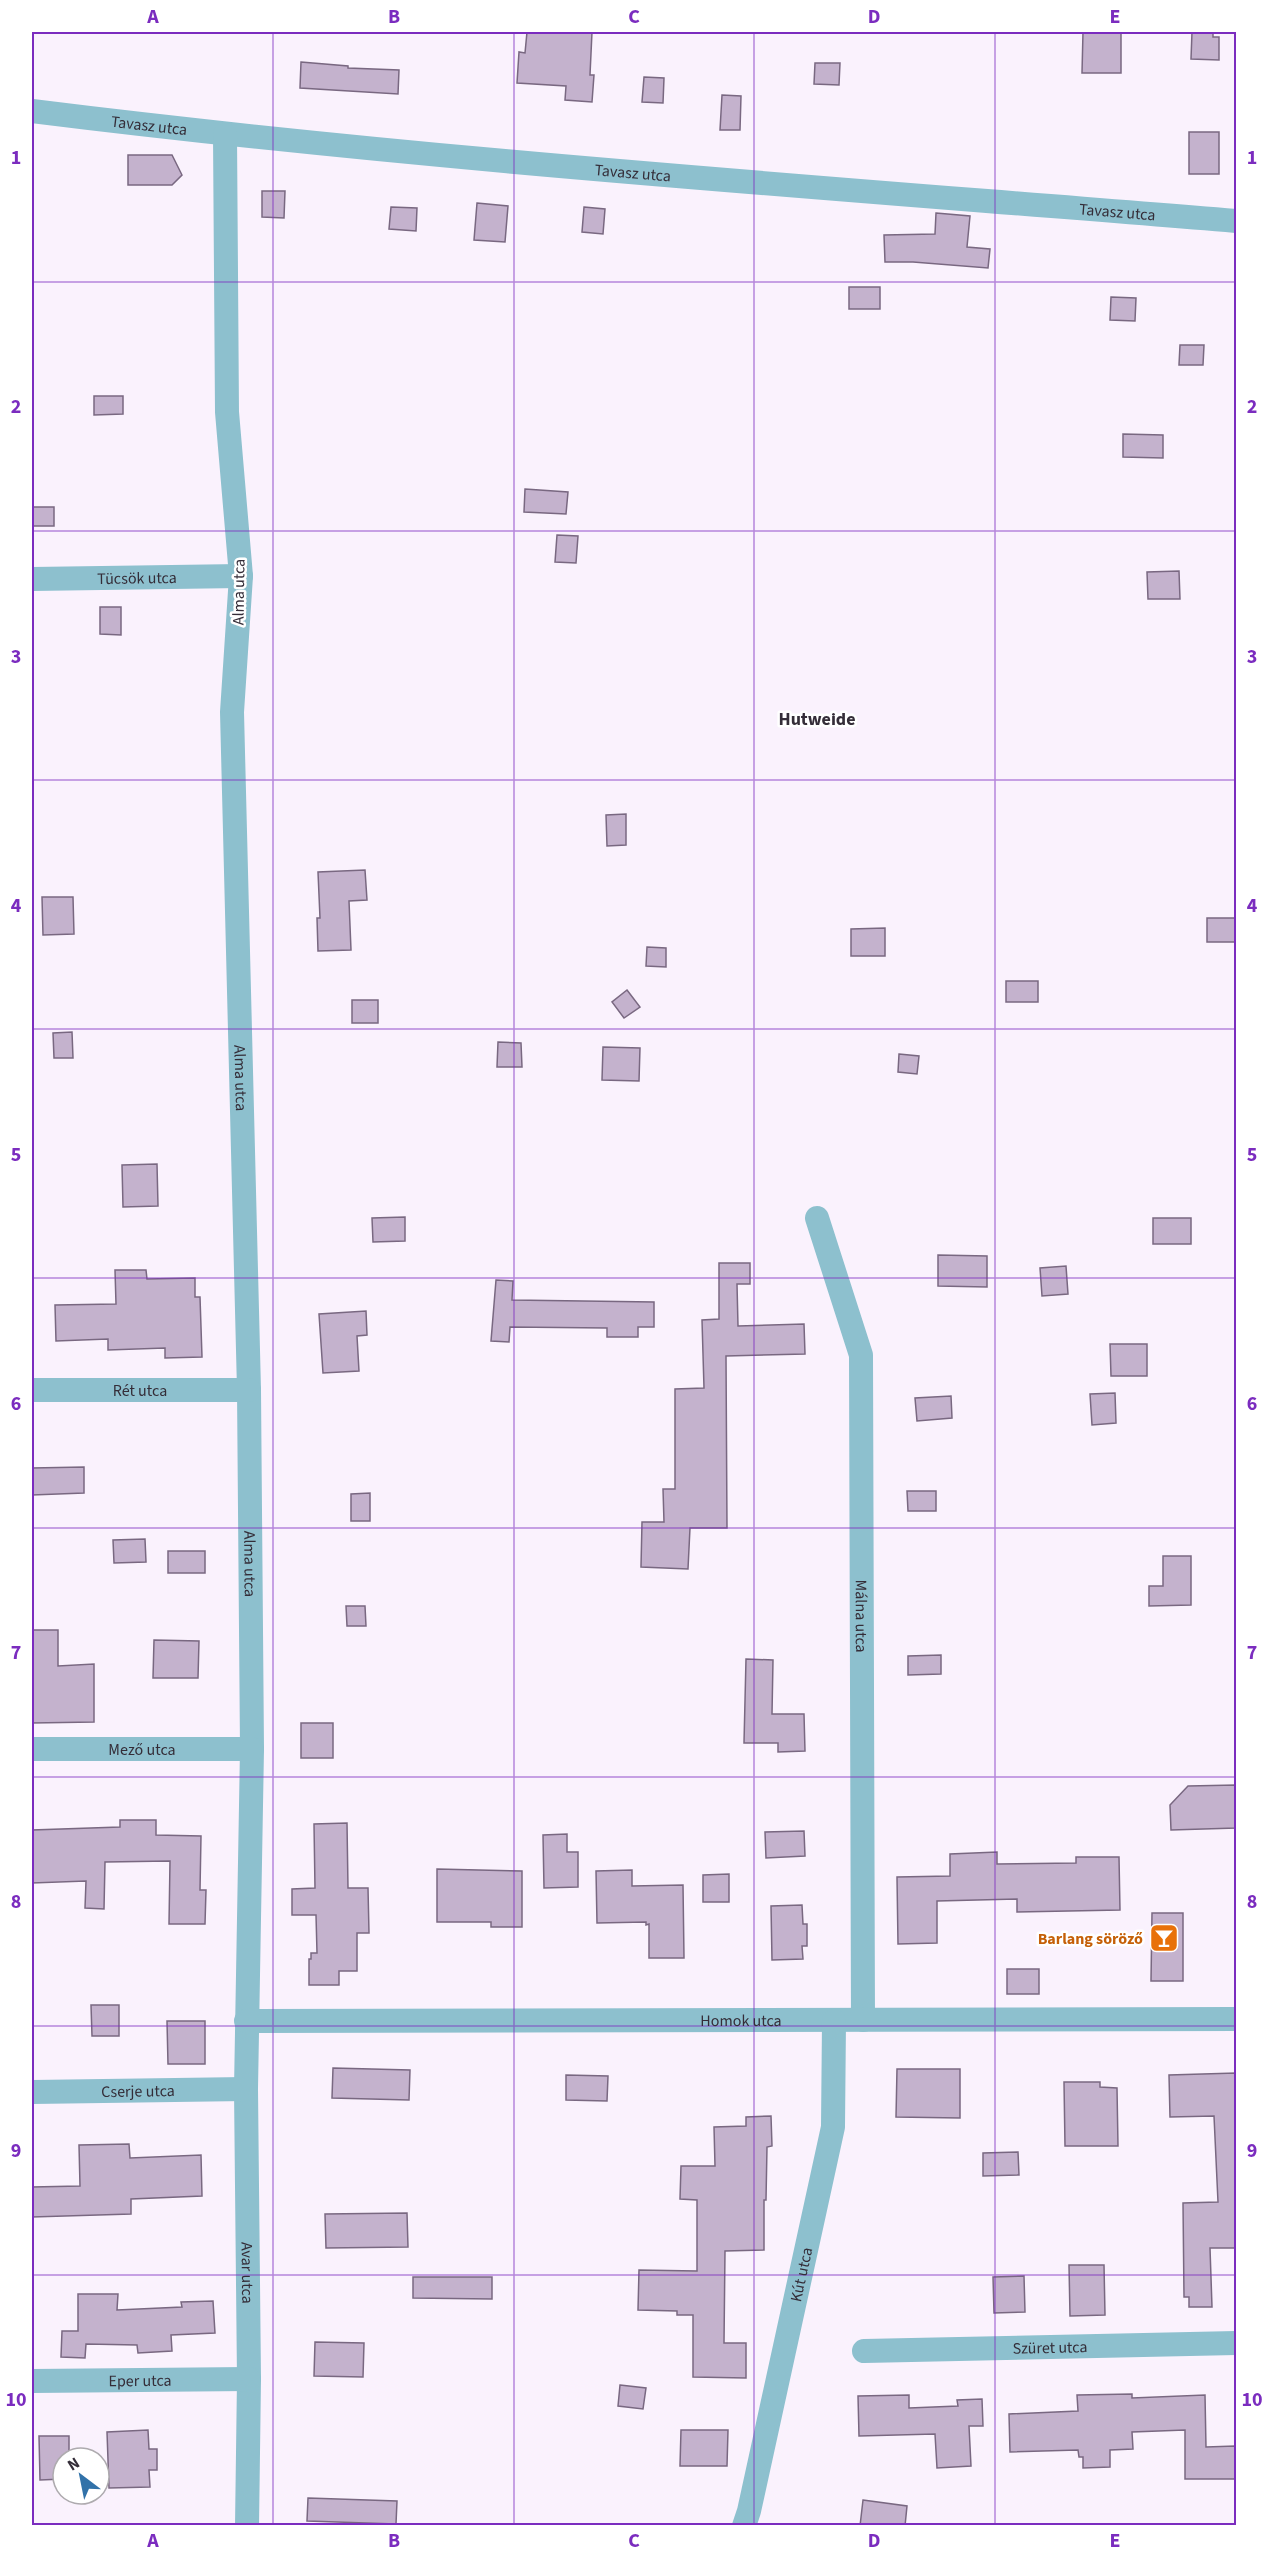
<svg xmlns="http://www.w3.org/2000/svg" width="1268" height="2557" font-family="'Source Sans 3',sans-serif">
<rect width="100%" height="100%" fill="#faf2fd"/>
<g fill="#c4b2cd" stroke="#796881" stroke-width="1.5">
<polygon points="527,32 592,32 590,75 594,75 592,102 565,100 566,86 517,83 519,52 525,53"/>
<polygon points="1083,32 1121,32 1121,73 1082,73"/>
<polygon points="1192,32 1213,32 1213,37 1219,37 1219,60 1191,59"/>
<polygon points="301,62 348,66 348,68 399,70 398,94 300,88"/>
<polygon points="815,63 840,63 839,85 814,84"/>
<polygon points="644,77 664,78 663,103 642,102"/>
<polygon points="722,95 741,96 740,130 720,130"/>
<rect x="1189" y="132" width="30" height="42"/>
<polygon points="128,155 172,155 182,175 172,185 128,185"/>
<polygon points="262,191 285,191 284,218 262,217"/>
<polygon points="477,203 508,206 505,242 474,240"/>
<polygon points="391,207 417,208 416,231 389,229"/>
<polygon points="584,207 605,209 603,234 582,232"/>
<polygon points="936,213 970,216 967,247 990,249 988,268 913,262 885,262 884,235 935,234"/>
<rect x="849" y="287" width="31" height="22"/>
<polygon points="1111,297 1136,298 1135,321 1110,320"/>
<polygon points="1180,345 1204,345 1203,365 1179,365"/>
<polygon points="94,396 123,396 123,414 94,415"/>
<polygon points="1123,434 1163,435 1163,458 1123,457"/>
<polygon points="525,489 568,492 566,514 524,512"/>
<rect x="32" y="507" width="22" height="19"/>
<polygon points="557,535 578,536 576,563 555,562"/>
<polygon points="1179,571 1180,599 1148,599 1147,572"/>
<polygon points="100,607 121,607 121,635 100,634"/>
<polygon points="626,814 626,845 607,846 606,815"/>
<polygon points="365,870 367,900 349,901 351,950 318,951 317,918 320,918 318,872"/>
<polygon points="42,897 73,897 74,934 43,935"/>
<rect x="1207" y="918" width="29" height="24"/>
<polygon points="885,928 885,956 851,956 851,929"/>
<polygon points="647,947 666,948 666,967 646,966"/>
<rect x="1006" y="981" width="32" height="21"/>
<polygon points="627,990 640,1007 624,1018 612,1002"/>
<rect x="352" y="1000" width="26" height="23"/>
<polygon points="72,1032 73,1058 54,1058 53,1033"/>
<polygon points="498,1042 521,1043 522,1067 497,1067"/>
<polygon points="603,1047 640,1048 639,1081 602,1080"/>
<polygon points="899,1054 919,1056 917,1074 898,1072"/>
<polygon points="157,1164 158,1206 123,1207 122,1165"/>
<polygon points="405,1217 405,1241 373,1242 372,1218"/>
<rect x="1153" y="1218" width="38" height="26"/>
<polygon points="938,1255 987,1256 987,1287 938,1286"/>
<polygon points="719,1263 750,1263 750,1284 737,1284 738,1326 804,1324 805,1354 726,1356 727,1528 690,1528 688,1569 641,1567 642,1522 664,1522 663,1489 675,1489 675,1389 704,1388 702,1320 719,1319"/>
<polygon points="1066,1266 1068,1294 1042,1296 1040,1268"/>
<polygon points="115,1270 146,1270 147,1279 195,1278 195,1297 200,1297 202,1357 165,1358 165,1348 108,1350 108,1339 56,1341 55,1305 116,1304"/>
<polygon points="496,1280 513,1281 512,1300 654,1302 654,1327 638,1327 638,1337 607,1337 607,1328 510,1327 509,1342 491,1341"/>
<polygon points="366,1311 367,1335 357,1336 359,1371 323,1373 319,1314"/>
<polygon points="1110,1344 1147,1344 1147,1376 1111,1376"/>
<polygon points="1115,1393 1116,1423 1092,1425 1090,1394"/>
<polygon points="951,1396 952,1418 917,1421 915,1398"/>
<polygon points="84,1467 84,1493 32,1495 32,1468"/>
<polygon points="907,1491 936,1491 936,1511 908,1511"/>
<polygon points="370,1493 370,1521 351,1521 351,1494"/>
<polygon points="145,1539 146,1562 114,1563 113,1540"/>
<rect x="168" y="1551" width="37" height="22"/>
<polygon points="1163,1556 1191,1556 1191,1605 1149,1606 1149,1586 1163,1586"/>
<polygon points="346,1606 365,1606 366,1626 347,1626"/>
<polygon points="32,1630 58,1630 58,1666 94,1664 94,1722 32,1723"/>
<polygon points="154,1640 199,1641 198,1678 153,1678"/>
<polygon points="941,1655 941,1674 908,1675 908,1656"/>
<polygon points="746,1659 773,1660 772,1714 804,1714 805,1751 778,1752 778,1743 744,1743"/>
<rect x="301" y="1723" width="32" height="35"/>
<polygon points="1236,1785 1236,1828 1171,1830 1170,1805 1188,1786"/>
<polygon points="120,1820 156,1820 156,1835 201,1836 200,1890 206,1890 205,1924 169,1924 170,1861 105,1862 104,1909 85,1908 86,1881 32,1883 32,1830 120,1827"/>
<polygon points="347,1823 348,1888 368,1888 369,1933 357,1933 357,1971 339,1971 339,1985 309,1985 309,1959 311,1959 311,1953 317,1953 316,1915 292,1915 292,1889 315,1888 314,1824"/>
<polygon points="804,1831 805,1856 766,1858 765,1832"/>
<polygon points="567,1834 567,1852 578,1852 578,1887 544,1888 543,1835"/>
<polygon points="997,1852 997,1864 1076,1863 1076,1857 1119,1857 1120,1910 1017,1912 1017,1899 937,1901 937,1943 898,1944 897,1877 950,1876 950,1854"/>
<polygon points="437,1869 522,1871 522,1927 491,1927 491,1922 437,1922"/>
<polygon points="632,1870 632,1886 683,1885 684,1958 649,1958 649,1924 646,1925 646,1922 597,1923 596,1871"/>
<polygon points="729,1874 729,1902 703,1902 703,1875"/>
<polygon points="802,1905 803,1924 807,1924 807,1946 802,1946 803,1959 772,1960 771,1906"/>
<polygon points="1152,1913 1183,1913 1183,1981 1151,1981"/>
<rect x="1007" y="1969" width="32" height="25"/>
<polygon points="91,2005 119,2005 119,2036 92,2036"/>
<polygon points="167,2021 205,2021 205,2064 168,2064"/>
<polygon points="333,2068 410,2070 409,2100 332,2098"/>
<polygon points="897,2069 960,2069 960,2118 896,2117"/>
<polygon points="1236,2073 1236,2248 1210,2248 1212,2307 1189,2307 1189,2297 1184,2297 1183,2203 1218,2202 1214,2116 1170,2117 1169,2075"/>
<polygon points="566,2075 608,2076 607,2101 566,2100"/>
<polygon points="1064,2082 1100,2082 1100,2087 1117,2088 1118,2146 1065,2146"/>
<polygon points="771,2116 772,2146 767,2147 766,2200 764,2200 764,2250 725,2251 724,2343 746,2343 746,2378 693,2377 693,2315 677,2315 677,2311 638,2310 639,2270 697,2271 697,2200 680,2199 681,2166 715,2166 714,2127 746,2126 746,2117"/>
<polygon points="129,2144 130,2158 201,2155 202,2196 131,2199 131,2214 32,2217 32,2187 80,2186 79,2145"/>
<polygon points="1018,2152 1019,2175 983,2176 983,2153"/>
<polygon points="407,2213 408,2247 326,2248 325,2214"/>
<polygon points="1069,2265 1104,2265 1105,2315 1070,2316"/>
<polygon points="1024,2276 1025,2312 994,2313 993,2277"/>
<polygon points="413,2277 492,2277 492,2299 413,2298"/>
<polygon points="78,2294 118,2294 117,2310 182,2307 181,2302 213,2301 215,2333 171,2335 172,2351 138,2353 137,2345 86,2344 85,2358 61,2357 62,2331 78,2331"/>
<polygon points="315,2342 364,2343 363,2377 314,2376"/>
<polygon points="620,2385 646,2388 643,2409 618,2406"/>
<polygon points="1132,2394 1132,2398 1205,2395 1206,2447 1235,2446 1235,2479 1185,2479 1185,2430 1132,2432 1133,2449 1110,2450 1110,2467 1083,2468 1083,2457 1079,2457 1078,2450 1010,2452 1009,2414 1078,2411 1077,2395"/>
<polygon points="909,2395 909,2408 958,2406 957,2400 982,2399 983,2426 969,2426 971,2466 937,2468 935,2434 859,2436 858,2396"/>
<polygon points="148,2430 149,2449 157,2449 157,2470 149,2470 150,2487 109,2488 107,2432"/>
<polygon points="681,2430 728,2430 727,2466 680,2466"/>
<polygon points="39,2436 69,2436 69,2458 63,2458 63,2479 40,2480"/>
<polygon points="308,2498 397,2501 396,2524 307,2521"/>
<polygon points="863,2500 907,2506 905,2526 860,2526"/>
</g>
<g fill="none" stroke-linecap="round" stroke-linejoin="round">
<g stroke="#8dc0ce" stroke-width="24">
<path id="s1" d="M32,111C432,161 835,188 1236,221"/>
<path id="s2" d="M225,135L227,412L241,576L232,712L249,1390L252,1749L246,2089L249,2379L247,2526"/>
<path id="s3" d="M32,579L241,576"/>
<path id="s4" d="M817,1218L861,1355L863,2020"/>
<path id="s5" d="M32,1390H249"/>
<path id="s6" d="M32,1749H252"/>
<path id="s7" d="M246,2021L1236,2019"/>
<path id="s8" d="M32,2092L246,2089"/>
<path id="s9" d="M864,2351L1236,2343"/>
<path id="s10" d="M32,2381L249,2379"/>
<path id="s11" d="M744,2526L749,2511L833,2127L834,2021"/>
</g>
</g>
<path fill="none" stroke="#7b2cbf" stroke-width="1.5" stroke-opacity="0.55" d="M273,32V2526M514,32V2526M754,32V2526M995,32V2526M32,282H1236M32,531H1236M32,780H1236M32,1029H1236M32,1278H1236M32,1528H1236M32,1777H1236M32,2026H1236M32,2275H1236"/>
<defs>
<g id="bar-square" transform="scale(1.5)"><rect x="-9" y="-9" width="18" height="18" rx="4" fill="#e8710a" stroke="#fff"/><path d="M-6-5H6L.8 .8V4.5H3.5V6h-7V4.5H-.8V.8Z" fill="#fff"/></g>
</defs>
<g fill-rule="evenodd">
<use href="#bar-square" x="1164" y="1938"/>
</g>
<g text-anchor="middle" stroke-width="5" stroke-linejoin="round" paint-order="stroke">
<g font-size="16" fill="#342d38" stroke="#fff">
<text dy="6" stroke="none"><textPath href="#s1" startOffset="118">Tavasz utca</textPath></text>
<text dy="6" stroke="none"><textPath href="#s1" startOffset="604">Tavasz utca</textPath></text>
<text dy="6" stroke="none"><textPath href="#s1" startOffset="1090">Tavasz utca</textPath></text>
<text dy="6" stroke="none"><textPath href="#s3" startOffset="105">Tücsök utca</textPath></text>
<text transform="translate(238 592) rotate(-89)" y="6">Alma utca</text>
<text dy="6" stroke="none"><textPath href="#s2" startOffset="944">Alma utca</textPath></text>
<text dy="6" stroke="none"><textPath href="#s5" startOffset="108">Rét utca</textPath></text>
<text dy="6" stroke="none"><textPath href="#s2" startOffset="1430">Alma utca</textPath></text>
<text dy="6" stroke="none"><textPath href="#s4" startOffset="405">Málna utca</textPath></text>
<text dy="6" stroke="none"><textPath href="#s6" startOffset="110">Mező utca</textPath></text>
<text dy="6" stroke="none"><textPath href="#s7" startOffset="495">Homok utca</textPath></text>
<text dy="6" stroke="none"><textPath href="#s8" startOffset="106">Cserje utca</textPath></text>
<text dy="6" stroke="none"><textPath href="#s2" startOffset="2139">Avar utca</textPath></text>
<text dy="6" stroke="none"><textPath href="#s11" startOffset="258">Kút utca</textPath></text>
<text dy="6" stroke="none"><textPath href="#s9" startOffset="186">Szüret utca</textPath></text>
<text dy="6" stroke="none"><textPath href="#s10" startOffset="108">Eper utca</textPath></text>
</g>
<g font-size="16" font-weight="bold" fill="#c56008" stroke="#fff" text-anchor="end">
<text x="1143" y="1944">Barlang söröző</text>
</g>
<g font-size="18" font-weight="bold" fill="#342d38" stroke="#fff">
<text x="817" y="725">Hutweide</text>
</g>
</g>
<rect width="1268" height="2557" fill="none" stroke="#ffffff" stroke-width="66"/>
<g transform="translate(81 2476) rotate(328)"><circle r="28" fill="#ffffff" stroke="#aeabaf" stroke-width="1.5"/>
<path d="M0-4.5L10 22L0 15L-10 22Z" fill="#3272a9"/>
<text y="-9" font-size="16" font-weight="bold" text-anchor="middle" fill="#342d38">N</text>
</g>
<rect x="33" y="33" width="1202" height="2491" fill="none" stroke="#7b2cbf" stroke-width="2"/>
<g font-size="20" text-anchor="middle" font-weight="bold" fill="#7b2cbf">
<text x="153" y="23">A</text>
<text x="394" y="23">B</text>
<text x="634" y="23">C</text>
<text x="874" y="23">D</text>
<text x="1115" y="23">E</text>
<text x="16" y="164">1</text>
<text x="1252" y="164">1</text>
<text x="16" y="413">2</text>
<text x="1252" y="413">2</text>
<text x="16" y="663">3</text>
<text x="1252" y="663">3</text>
<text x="16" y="912">4</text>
<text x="1252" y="912">4</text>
<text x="16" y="1161">5</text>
<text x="1252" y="1161">5</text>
<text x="16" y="1410">6</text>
<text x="1252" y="1410">6</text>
<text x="16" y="1659">7</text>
<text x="1252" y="1659">7</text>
<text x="16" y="1908">8</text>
<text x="1252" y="1908">8</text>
<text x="16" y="2157">9</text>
<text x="1252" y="2157">9</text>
<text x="16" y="2406">10</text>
<text x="1252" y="2406">10</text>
<text x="153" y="2547">A</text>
<text x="394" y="2547">B</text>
<text x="634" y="2547">C</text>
<text x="874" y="2547">D</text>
<text x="1115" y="2547">E</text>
</g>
</svg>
